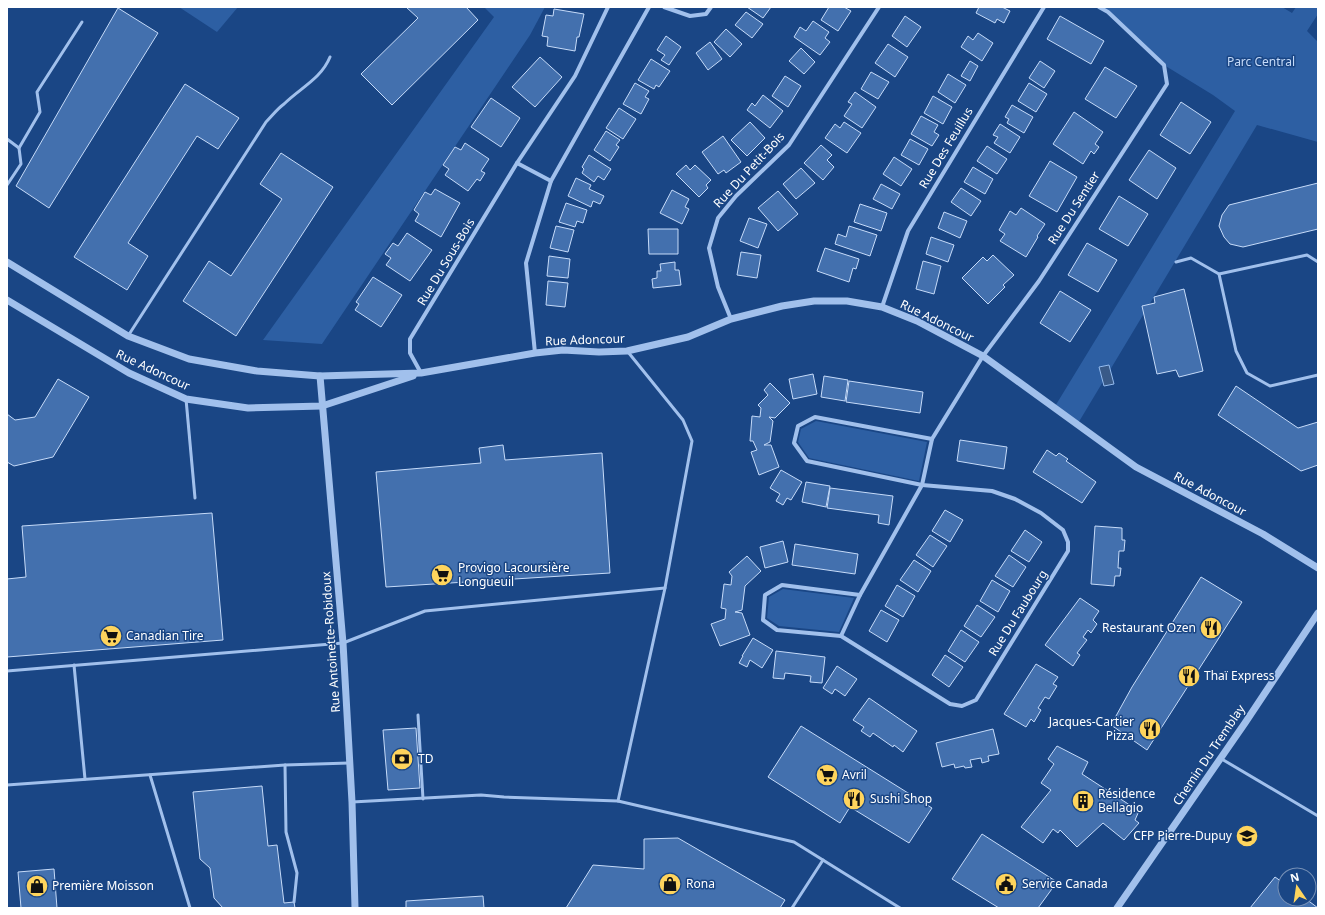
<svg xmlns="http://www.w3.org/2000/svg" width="1325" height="915" font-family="'Noto Sans',sans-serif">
<rect width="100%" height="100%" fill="#1a4685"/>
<g fill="#2d5fa3">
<polygon points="179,7 238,7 217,32"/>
<polygon points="484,7 545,7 530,35 322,344 263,340 494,17"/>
<polygon points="1099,7 1282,7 1292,13 1296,7 1318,7 1318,14 1307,31 1318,42 1318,142 1257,125 1077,425 1054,408 1235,111 1213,95 1164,65 1108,13"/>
<polygon points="816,421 927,442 919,481 809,458 798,442 801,429"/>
<polygon points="783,589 854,598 839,632 779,626 767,618 769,597"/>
</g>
<polygon fill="#395a88" stroke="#94bbee" points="1109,365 1114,384 1104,386 1099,367"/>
<g fill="#4370ae" stroke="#c6dbf9">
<polygon points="406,7 466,7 478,20 392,105 361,74 418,18"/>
<polygon points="747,7 771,7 763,18"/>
<polygon points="829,7 844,7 851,11 838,31 821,20"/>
<polygon points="979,7 1002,7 1010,11 1004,23 997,19 995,23 976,13"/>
<polygon points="118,8 158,33 49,208 16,186"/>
<polygon points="554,9 584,14 579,37 577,37 575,51 547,46 548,37 542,36 546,15 553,16"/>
<polygon points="746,12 763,24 752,38 735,25"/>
<polygon points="905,16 921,27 907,47 892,36"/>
<polygon points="1060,16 1104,41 1091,64 1047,39"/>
<polygon points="813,21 829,32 825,38 830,42 820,55 794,37 800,27 806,31"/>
<polygon points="726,29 742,44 730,57 714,42"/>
<polygon points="978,33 993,43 982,61 961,47 968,36 973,40"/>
<polygon points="666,36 681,47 669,65 661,60 665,55 657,50"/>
<polygon points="710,42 722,59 708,70 696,53"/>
<polygon points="888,44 908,57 895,77 875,63"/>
<polygon points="801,48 815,62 804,74 789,61"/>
<polygon points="540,57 562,77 535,107 512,87"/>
<polygon points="651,59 670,71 659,87 656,85 654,89 638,80"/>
<polygon points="970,61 978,66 970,81 961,76"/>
<polygon points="1040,61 1055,71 1044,88 1029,78"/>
<polygon points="1105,67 1137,86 1116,118 1085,99"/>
<polygon points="871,72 889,82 878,99 861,89"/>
<polygon points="948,74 966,85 955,103 938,92"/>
<polygon points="785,76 801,86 788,107 772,96"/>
<polygon points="635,83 649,91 645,97 649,99 641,114 623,104"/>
<polygon points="1029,83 1047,94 1036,112 1018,101"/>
<polygon points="185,84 239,118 218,149 197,136 128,243 148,256 127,290 74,257"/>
<polygon points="855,92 876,107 862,128 844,116 852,104 848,102"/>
<polygon points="763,95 783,111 770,128 747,110 752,103 755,106"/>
<polygon points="933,96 952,107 943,124 924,113"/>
<polygon points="491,98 520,118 501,147 471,127"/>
<polygon points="1181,102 1211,122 1190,154 1160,135"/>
<polygon points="1012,105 1033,117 1024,133 1007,123 1009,119 1005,117"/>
<polygon points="619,108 636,119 623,139 606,128"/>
<polygon points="1074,112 1103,132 1095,144 1099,147 1094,154 1091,151 1083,164 1053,144"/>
<polygon points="921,116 938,125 934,132 939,135 932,146 911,134"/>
<polygon points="750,122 765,138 747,156 731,140"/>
<polygon points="844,122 861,133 847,153 825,138 835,124 840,128"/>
<polygon points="1000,124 1020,137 1010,153 994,143 998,137 993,135"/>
<polygon points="606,131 620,140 616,145 619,147 610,161 594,150"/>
<polygon points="723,136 741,162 726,173 724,170 718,174 702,152"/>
<polygon points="910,139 928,149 919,165 901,155"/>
<polygon points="465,143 489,159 481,171 485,173 480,181 477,179 468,191 445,175 449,169 443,165 455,147 461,150"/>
<polygon points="821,145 832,155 827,160 834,167 823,180 804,163"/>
<polygon points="987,146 1007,159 997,174 977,161"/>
<polygon points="1149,150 1176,168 1157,199 1129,180"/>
<polygon points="281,153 333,187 236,336 183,301 209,261 231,276 253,243 282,199 260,184"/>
<polygon points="589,155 611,169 604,180 598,176 594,182 582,173 584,169 582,167"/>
<polygon points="894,157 912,169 901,186 883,174"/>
<polygon points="1050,161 1077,177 1057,212 1029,196"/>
<polygon points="686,165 690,170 695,165 711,180 706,185 708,188 699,197 676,174"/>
<polygon points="973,167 993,179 985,194 964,182"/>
<polygon points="801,168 815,183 796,199 783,184"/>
<polygon points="576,178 591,185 589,189 604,196 600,204 593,201 591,207 568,196"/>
<polygon points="1318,183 1318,229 1243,247 1230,244 1224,237 1219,226 1222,215 1229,205"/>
<polygon points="881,184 900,194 892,209 873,199"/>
<polygon points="961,188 981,201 971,216 951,202"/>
<polygon points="435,189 460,203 441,237 415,221 419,214 414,210 425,192 431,195"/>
<polygon points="672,190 689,199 685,207 689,209 682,224 660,213"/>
<polygon points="778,191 798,214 778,231 758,208"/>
<polygon points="1119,196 1148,214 1128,246 1099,229"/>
<polygon points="566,203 587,210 583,223 577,221 575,227 559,222"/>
<polygon points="860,204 887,213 881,231 854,222"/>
<polygon points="1021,208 1045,224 1037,236 1038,237 1026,257 1000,241 1005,234 999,230 1010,211 1016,215"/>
<polygon points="944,212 967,221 960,238 938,228"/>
<polygon points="749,218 767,224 758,248 740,241"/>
<polygon points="556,226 574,230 568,252 550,248"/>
<polygon points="849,226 877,235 870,256 835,244 838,234 846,237"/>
<polygon points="648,229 678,229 678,254 649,254"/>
<polygon points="407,233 432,250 410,281 386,265 391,258 385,254 393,243 398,246"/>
<polygon points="931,237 954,245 948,262 926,254"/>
<polygon points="1087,243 1117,260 1098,292 1068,275"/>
<polygon points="825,248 859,259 856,269 853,268 849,282 817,271"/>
<polygon points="741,252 761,255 757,278 737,275"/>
<polygon points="993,255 1014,275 1003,285 1005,287 988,304 962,278 983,257 987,261"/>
<polygon points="549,256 570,259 568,278 547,276"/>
<polygon points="923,261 941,266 934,294 916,289"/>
<polygon points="675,262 675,270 679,270 681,285 653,288 652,279 657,278 657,271 661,271 660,264"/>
<polygon points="373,277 402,295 381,327 355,310 359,304 356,302"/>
<polygon points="548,281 568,283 565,307 546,305"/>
<polygon points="1184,289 1203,371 1179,377 1176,370 1157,374 1142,306 1155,303 1154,297"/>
<polygon points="1060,291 1091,310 1070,342 1040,323"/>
<polygon points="813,374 817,394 793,399 789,379"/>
<polygon points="824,376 848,380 845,401 821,397"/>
<polygon points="58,379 89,397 53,457 14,466 7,462 7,414 15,420 35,417"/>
<polygon points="849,381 923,392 920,413 846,402"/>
<polygon points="770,383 790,403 775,418 769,417 773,421 770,442 764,445 771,445 779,467 759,475 751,452 757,450 753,441 750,441 752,416 760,417 761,408 758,405 768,395 764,390"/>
<polygon points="1236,386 1298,428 1318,422 1318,465 1301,471 1218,415"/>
<polygon points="960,440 1007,447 1004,469 957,461"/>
<polygon points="503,445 505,460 602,453 610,573 386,587 376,472 481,463 479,448"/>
<polygon points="1047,450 1056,456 1059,453 1068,459 1066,461 1096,482 1082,503 1033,472"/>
<polygon points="781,470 802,482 791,500 787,498 783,505 776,501 780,494 770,488"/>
<polygon points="806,482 830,486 826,507 802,502"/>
<polygon points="830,488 893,496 889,525 878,523 879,515 827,508"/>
<polygon points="945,510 963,520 950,542 932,531"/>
<polygon points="212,513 223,640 7,657 7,579 26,577 22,526"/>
<polygon points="1095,526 1122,528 1122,540 1125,540 1124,551 1119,551 1118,568 1121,568 1120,576 1115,576 1114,586 1091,584"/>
<polygon points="1025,530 1042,542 1029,562 1011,551"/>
<polygon points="930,535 947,546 933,567 916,555"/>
<polygon points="783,541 788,562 765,568 760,547"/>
<polygon points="795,544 858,554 855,574 792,565"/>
<polygon points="1009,555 1026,567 1013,587 995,576"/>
<polygon points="747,556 761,571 745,586 742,610 735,612 742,613 750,635 720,646 711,624 725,619 726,609 721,608 724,584 731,585 732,576 729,572"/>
<polygon points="914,560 931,571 918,592 900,580"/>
<polygon points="1201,577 1242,602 1147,750 1111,725 1132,687"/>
<polygon points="992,580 1010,591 998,612 980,601"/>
<polygon points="897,585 915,596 903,617 885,606"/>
<polygon points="1080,598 1099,611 1093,620 1097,624 1091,633 1088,630 1083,637 1087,640 1077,653 1080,655 1073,666 1045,645"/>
<polygon points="977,605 995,617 981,637 964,626"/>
<polygon points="881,610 899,620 887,642 869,631"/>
<polygon points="961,630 979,642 965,662 948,651"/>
<polygon points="753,638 773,650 762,668 750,660 747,667 739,663 743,656 742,656"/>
<polygon points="776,651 825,657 822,683 810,682 811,676 785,673 784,679 773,678"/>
<polygon points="945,655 963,667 949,687 932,675"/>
<polygon points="1036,664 1058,677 1053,684 1057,686 1049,699 1045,697 1038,708 1041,710 1034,722 1031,719 1026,727 1004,714"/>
<polygon points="837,666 857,679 845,696 835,689 832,694 823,688"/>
<polygon points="869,698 917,731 903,752 894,745 893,747 873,733 870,737 861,731 864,727 853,720"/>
<polygon points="801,726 932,808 909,843 850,807 840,823 768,777"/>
<polygon points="416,728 420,788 388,790 383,730"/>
<polygon points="993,729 999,754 988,756 989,761 982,763 981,758 970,760 972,767 965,768 964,766 955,768 954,764 942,767 936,743"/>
<polygon points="1057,746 1088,762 1082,774 1139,811 1135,820 1139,823 1124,840 1103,823 1077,847 1060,830 1058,833 1053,829 1043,843 1021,827 1051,790 1041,783 1054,764 1048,759"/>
<polygon points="262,786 268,846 277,845 284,903 294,902 295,908 223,908 214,898 210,868 200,859 193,792"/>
<polygon points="982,834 1057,882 1038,908 999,908 952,879"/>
<polygon points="678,838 785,900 780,908 566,908 593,865 644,869 644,839"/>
<polygon points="54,869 57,908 21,908 18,872"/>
<polygon points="1275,877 1285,884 1285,899 1306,899 1318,908 1250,908"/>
<polygon points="483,896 484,908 406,908 406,901"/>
</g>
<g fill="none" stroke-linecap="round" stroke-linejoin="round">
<g stroke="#a1c0ec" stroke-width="3">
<polyline points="7,139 19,148"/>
<polyline points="7,185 21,164 19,148 40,112 37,92 82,22"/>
<polyline points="1176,262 1191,258 1219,274 1236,351 1247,373 1270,386 1318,375"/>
<polyline points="1219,274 1307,255 1318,262"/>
<path d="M128,336L266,122C272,116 277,109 284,104C300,88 321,79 330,57"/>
<polyline points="186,399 195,498"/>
<polyline points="74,665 85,779"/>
<polyline points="7,671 343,643 425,611 665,588"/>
<polyline points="418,715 423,799"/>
<polyline points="1220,758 1318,816"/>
<polyline points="285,765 286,832 297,873 294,902"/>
<polyline points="150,775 190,908"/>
<polyline points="7,785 285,765 349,763"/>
<polyline points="618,801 665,588 692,441 683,420 628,352"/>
<polyline points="352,802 481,795 504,797 618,801 794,842 900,908"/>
<polyline points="792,908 823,860"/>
</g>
<g stroke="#a1c0ec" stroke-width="4">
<polyline points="664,7 690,16 706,14 711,7"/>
<polyline points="517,163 551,181"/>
<polyline points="882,307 908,231 1044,7"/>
<polyline points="731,319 718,287 709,248 718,218 736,196 789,145 879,7"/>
<polyline points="535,353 526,263 551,181 649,7"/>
<polyline points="421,373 410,353 410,339 517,163 575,76 608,7"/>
<polyline points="860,595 782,585 765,595 763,620 777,630 841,636 950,704 962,706 976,700 1068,551 1068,542 1063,530 1041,513 1015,499 992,491 922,485 807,461 794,443 798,426 815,417 932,439"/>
<polyline points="841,636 860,595 922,485 932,439 983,356 1039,281 1167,84 1164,65 1108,12 1099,7"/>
</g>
<g stroke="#a1c0ec" stroke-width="7">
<polyline points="7,262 128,336 189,359 257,371 320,376 421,373 535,353 563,350 599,352 627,351 688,337 731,319 782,306 814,301 847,301 882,307 917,321 983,356 1136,467 1263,534 1318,568"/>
<polyline points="7,300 129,373 186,399 248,408 322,406 413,376"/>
<polyline points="320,376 343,643 352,802 355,908"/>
<polyline points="1117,908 1245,723 1318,613"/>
</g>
</g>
<defs>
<g id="supermarket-disc" transform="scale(1.15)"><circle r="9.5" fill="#fed45d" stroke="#1a4685"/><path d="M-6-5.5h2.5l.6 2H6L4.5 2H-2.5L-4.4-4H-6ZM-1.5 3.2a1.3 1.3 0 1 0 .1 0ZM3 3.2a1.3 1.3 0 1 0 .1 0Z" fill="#111"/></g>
<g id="restaurant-disc" transform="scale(1.15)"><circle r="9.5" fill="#fed45d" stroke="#1a4685"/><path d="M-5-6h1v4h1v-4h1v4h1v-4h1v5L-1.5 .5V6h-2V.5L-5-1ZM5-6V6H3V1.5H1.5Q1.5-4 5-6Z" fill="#111"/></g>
<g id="bank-disc" transform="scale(1.15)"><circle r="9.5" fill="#fed45d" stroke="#1a4685"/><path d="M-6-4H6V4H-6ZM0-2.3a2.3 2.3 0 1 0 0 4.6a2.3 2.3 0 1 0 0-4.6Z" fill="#111"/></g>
<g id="building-disc" transform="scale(1.15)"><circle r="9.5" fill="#fed45d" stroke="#1a4685"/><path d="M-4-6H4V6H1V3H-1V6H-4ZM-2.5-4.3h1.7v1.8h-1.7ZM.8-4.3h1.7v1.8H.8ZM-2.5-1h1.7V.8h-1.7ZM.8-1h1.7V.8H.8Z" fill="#111"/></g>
<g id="university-disc" transform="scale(1.15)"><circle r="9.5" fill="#fed45d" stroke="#1a4685"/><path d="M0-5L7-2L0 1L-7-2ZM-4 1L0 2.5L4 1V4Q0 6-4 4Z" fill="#111"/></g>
<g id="shop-disc" transform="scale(1.15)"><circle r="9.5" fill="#fed45d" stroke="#1a4685"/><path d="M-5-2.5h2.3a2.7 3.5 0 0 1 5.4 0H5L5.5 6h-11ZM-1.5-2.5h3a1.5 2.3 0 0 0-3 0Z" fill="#111"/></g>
<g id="civic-disc" transform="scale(1.15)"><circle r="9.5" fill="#fed45d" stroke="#1a4685"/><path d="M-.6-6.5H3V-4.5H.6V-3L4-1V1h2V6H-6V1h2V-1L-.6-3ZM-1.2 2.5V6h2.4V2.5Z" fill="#111"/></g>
</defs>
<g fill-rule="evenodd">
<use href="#supermarket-disc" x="442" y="575"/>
<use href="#restaurant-disc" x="1211" y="628"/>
<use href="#supermarket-disc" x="111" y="636"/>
<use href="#restaurant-disc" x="1189" y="676"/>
<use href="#restaurant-disc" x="1150" y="729"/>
<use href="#bank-disc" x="402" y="759"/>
<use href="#supermarket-disc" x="827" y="775"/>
<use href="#restaurant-disc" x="854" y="799"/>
<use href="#building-disc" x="1083" y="801"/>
<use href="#university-disc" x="1247" y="836"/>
<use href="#shop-disc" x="670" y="884"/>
<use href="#civic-disc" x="1006" y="884"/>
<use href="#shop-disc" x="37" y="886"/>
</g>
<g text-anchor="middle" stroke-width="3" stroke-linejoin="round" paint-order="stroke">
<g font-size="12" fill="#c6dbf9" stroke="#1a4685">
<text x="1261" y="66">Parc Central</text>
</g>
<g font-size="12" fill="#fff" stroke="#1a4685">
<text transform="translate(946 148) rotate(-59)" y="4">Rue Des Feuillus</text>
<text transform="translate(749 170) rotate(-47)" y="4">Rue Du Petit-Bois</text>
<text transform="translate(1074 208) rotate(-57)" y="4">Rue Du Sentier</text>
<text transform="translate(446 262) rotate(-59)" y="4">Rue Du Sous-Bois</text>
<text transform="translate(937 321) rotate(26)" y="4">Rue Adoncour</text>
<text transform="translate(585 340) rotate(-2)" y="4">Rue Adoncour</text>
<text transform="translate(153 370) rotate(25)" y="4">Rue Adoncour</text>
<text transform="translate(1210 494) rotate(28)" y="4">Rue Adoncour</text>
<text transform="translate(1018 613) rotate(-58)" y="4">Rue Du Faubourg</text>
<text transform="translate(331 642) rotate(-94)" y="4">Rue Antoinette-Robidoux</text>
<text transform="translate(1209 755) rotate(-56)" y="4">Chemin Du Tremblay</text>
</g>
<g font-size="12" fill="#fff" stroke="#1a4685" text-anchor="start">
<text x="458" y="572">Provigo Lacoursière<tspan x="458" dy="14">Longueuil</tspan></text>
<text x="1196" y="632" text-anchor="end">Restaurant Ozen</text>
<text x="126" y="640">Canadian Tire</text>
<text x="1204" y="680">Thaï Express</text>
<text x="1134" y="726" text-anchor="end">Jacques-Cartier<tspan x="1134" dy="14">Pizza</tspan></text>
<text x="418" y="763">TD</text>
<text x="842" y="779">Avril</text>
<text x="1098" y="798">Résidence<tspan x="1098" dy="14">Bellagio</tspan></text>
<text x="870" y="803">Sushi Shop</text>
<text x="1232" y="840" text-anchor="end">CFP Pierre-Dupuy</text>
<text x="686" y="888">Rona</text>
<text x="1022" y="888">Service Canada</text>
<text x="52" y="890">Première Moisson</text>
</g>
</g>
<rect width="1325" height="915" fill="none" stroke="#ffffff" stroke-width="16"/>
<g transform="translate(1297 887) rotate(347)"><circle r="19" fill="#1a4685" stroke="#7690b6"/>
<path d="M0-3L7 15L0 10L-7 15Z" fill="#fed45d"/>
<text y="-6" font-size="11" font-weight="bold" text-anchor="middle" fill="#ffffff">N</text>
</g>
</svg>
